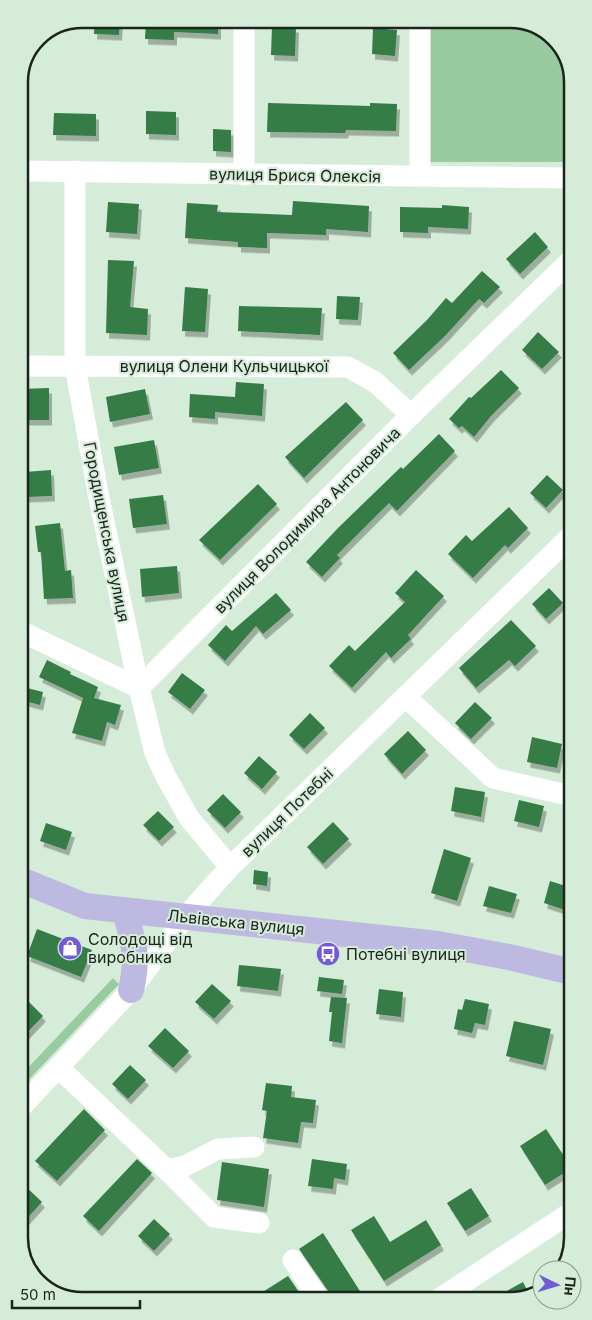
<svg xmlns="http://www.w3.org/2000/svg" width="592" height="1320" font-family="Inter,sans-serif">
<defs>
<filter id="shadow"><feDropShadow dx="3" dy="5.5" stdDeviation="0" flood-color="#0004"/></filter>
</defs>
<rect width="100%" height="100%" fill="#d5ecd8"/>
<g fill="#99cba0">
<polygon points="428,19 515,19 549,32 570,61 570,162 427,162"/>
<polygon points="113,978 119,984 22,1087 22,1074"/>
</g>
<g fill="#367b46" filter="url(#shadow)">
<polygon points="95,19 120,19 119,35 94,34"/>
<polygon points="146,19 218,19 218,34 174,32 174,40 145,39"/>
<polygon points="272,27 296,27 295,56 271,55"/>
<polygon points="373,28 397,30 395,56 372,54"/>
<polygon points="268,103 370,106 370,103 397,104 396,131 346,130 345,133 267,132"/>
<polygon points="146,111 176,112 176,135 146,134"/>
<polygon points="54,113 96,114 96,136 53,135"/>
<polygon points="213,129 231,130 231,152 213,151"/>
<polygon points="293,201 369,206 368,232 326,229 326,235 267,233 267,248 238,247 238,242 185,238 187,203 218,205 217,212 292,215"/>
<polygon points="108,202 139,204 137,234 106,232"/>
<polygon points="442,205 469,207 468,229 428,227 428,233 400,232 400,207 442,208"/>
<polygon points="535,232 548,247 520,274 506,259"/>
<polygon points="108,260 134,261 130,307 148,309 147,335 106,333"/>
<polygon points="482,271 500,287 484,303 479,299 445,336 409,370 393,353 427,320 446,298 452,303"/>
<polygon points="185,287 208,289 205,332 182,331"/>
<polygon points="337,296 360,297 358,320 336,319"/>
<polygon points="239,306 322,308 320,335 238,331"/>
<polygon points="538,332 559,352 542,369 522,350"/>
<polygon points="501,370 519,388 491,416 474,437 462,426 459,428 449,419 469,397 471,398"/>
<polygon points="236,382 264,384 262,416 215,412 215,419 189,417 190,394 235,397"/>
<polygon points="49,388 49,420 20,420 20,389"/>
<polygon points="145,389 150,414 110,422 106,397"/>
<polygon points="346,402 363,420 304,478 285,457"/>
<polygon points="439,434 455,451 397,511 389,503 337,555 340,558 322,577 306,562 338,528 401,467 403,469"/>
<polygon points="154,440 159,468 119,475 114,447"/>
<polygon points="51,470 52,496 26,497 25,472"/>
<polygon points="547,475 563,490 546,508 530,493"/>
<polygon points="258,484 277,504 220,560 199,540"/>
<polygon points="163,495 167,524 133,528 129,499"/>
<polygon points="509,507 528,528 508,548 505,545 473,578 448,554 466,535 472,541"/>
<polygon points="60,523 65,571 71,570 73,598 44,599 41,552 38,552 35,526"/>
<polygon points="177,566 179,593 142,597 140,569"/>
<polygon points="416,570 444,596 408,635 411,639 391,658 386,652 352,688 329,666 349,645 355,651 405,602 395,593"/>
<polygon points="549,588 563,603 546,619 532,604"/>
<polygon points="276,593 291,610 263,634 256,626 225,661 208,645 226,625 232,631"/>
<polygon points="511,620 536,646 515,666 509,660 476,688 459,668"/>
<polygon points="47,660 71,672 70,674 98,687 94,698 121,705 115,725 107,722 102,741 72,733 83,698 39,677"/>
<polygon points="182,673 205,690 190,709 168,692"/>
<polygon points="23,687 43,692 40,705 21,700"/>
<polygon points="475,702 492,718 471,739 455,723"/>
<polygon points="310,713 325,728 304,749 289,735"/>
<polygon points="408,731 426,750 402,774 384,754"/>
<polygon points="532,737 562,744 557,768 527,762"/>
<polygon points="259,756 277,772 262,789 244,773"/>
<polygon points="455,787 485,792 481,817 451,811"/>
<polygon points="223,794 241,812 225,828 207,810"/>
<polygon points="519,800 544,806 539,827 514,821"/>
<polygon points="158,811 174,827 159,841 143,825"/>
<polygon points="333,822 349,839 323,864 307,847"/>
<polygon points="46,823 72,832 66,850 40,841"/>
<polygon points="444,849 471,858 457,901 431,893"/>
<polygon points="254,870 268,872 267,886 253,884"/>
<polygon points="550,881 572,888 568,911 544,903"/>
<polygon points="489,886 517,894 511,913 483,906"/>
<polygon points="37,929 92,950 81,977 27,956"/>
<polygon points="239,965 281,969 278,991 237,986"/>
<polygon points="319,977 344,980 342,994 317,991"/>
<polygon points="212,984 231,1001 214,1019 195,1002"/>
<polygon points="379,989 403,992 401,1017 376,1014"/>
<polygon points="21,994 43,1016 22,1038"/>
<polygon points="331,997 347,998 342,1043 329,1041 332,1012 329,1012"/>
<polygon points="465,999 489,1004 485,1025 475,1023 472,1033 454,1029 458,1009 462,1010"/>
<polygon points="514,1021 551,1029 543,1065 506,1056"/>
<polygon points="165,1028 189,1051 173,1068 148,1046"/>
<polygon points="130,1065 146,1080 128,1099 112,1084"/>
<polygon points="266,1083 292,1086 291,1097 316,1100 313,1123 301,1122 298,1143 263,1138 267,1111 262,1110"/>
<polygon points="84,1109 105,1130 57,1181 35,1161"/>
<polygon points="546,1129 572,1168 545,1185 520,1146"/>
<polygon points="137,1159 152,1173 99,1231 83,1216"/>
<polygon points="312,1159 347,1164 345,1180 334,1178 333,1189 308,1186"/>
<polygon points="222,1162 269,1169 264,1207 217,1200"/>
<polygon points="22,1183 42,1202 22,1224"/>
<polygon points="471,1188 489,1216 465,1231 447,1203"/>
<polygon points="374,1216 390,1242 426,1220 441,1245 384,1281 351,1230"/>
<polygon points="154,1219 170,1234 154,1251 138,1236"/>
<polygon points="323,1233 365,1299 331,1299 329,1292 299,1249"/>
<polygon points="288,1276 301,1295 294,1300 250,1300"/>
<polygon points="523,1282 531,1298 494,1298"/>
</g>
<g fill="none" stroke-linecap="round" stroke-linejoin="round">
<g stroke="#fff" stroke-width="21">
<polyline points="420,19 420,176"/>
<polyline points="19,171 570,178"/>
<polyline points="75,171 75,366 98,493 139,688 155,753 165,775 189,818 230,867"/>
<polyline points="244,175 244,19"/>
<polyline points="20,366 348,367 375,382 411,415"/>
<polyline points="20,631 139,688 411,415 570,261"/>
<polyline points="406,697 493,778 572,796"/>
<polyline points="59,1068 167,1170 214,1217 259,1223"/>
<polyline points="22,1106 131,990 186,916 230,867 571,536"/>
<polyline points="167,1170 185,1166 218,1149 254,1147"/>
<polyline points="293,1260 319,1299"/>
<polyline points="439,1299 573,1211"/>
</g>
<g stroke="#beb9e1" stroke-width="26">
<polyline points="21,880 85,906 438,944 509,957 572,972"/>
<path d="M125,910C133,943 139,956 131,990"/>
</g>
</g>
<defs>
<g id="shop-disc" transform="scale(1.25)"><circle r="9.5" fill="#745ad4" stroke="#d5ecd8"/><path d="M-5-2.5h2.3a2.7 3.5 0 0 1 5.4 0H5L5.5 6h-11ZM-1.5-2.5h3a1.5 2.3 0 0 0-3 0Z" fill="#fff"/></g>
<g id="bus-disc" transform="scale(1.25)"><circle r="9.5" fill="#745ad4" stroke="#d5ecd8"/><path d="M-5-6H5V4H4V6H2V4H-2V6H-4V4H-5ZM-3.5-4V0h7V-4ZM-3.5 1.2v1.5H-2V1.2ZM2 1.2v1.5H3.5V1.2Z" fill="#fff"/></g>
</defs>
<g fill-rule="evenodd">
<use href="#shop-disc" x="70" y="948"/>
<use href="#bus-disc" x="328" y="954"/>
</g>
<g text-anchor="middle" stroke-width="4" stroke-linejoin="round" paint-order="stroke">
<g font-size="16" fill="#1c241d" stroke="#d5ecd8">
<text transform="translate(295 175) rotate(1)" y="6">вулиця Брися Олексія</text>
<text x="224" y="372">вулиця Олени Кульчицької</text>
<text transform="translate(307 520) rotate(-45)" y="6">вулиця Володимира Антоновича</text>
<text transform="translate(107 532) rotate(79)" y="6">Городищенська вулиця</text>
<text transform="translate(287 812) rotate(-44)" y="6">вулиця Потебні</text>
<text transform="translate(236 922) rotate(6)" y="6">Львівська вулиця</text>
</g>
<g font-size="16" fill="#1c241d" stroke="#d5ecd8" text-anchor="start">
<text x="88" y="945">Солодощі від<tspan x="88" dy="18">виробника</tspan></text>
<text x="346" y="960">Потебні вулиця</text>
</g>
</g>
<path d="M0 0H592V1320H0ZM82 28H510A54 54 0 0 1 564 82V1238A54 54 0 0 1 510 1292H82A54 54 0 0 1 28 1238V82A54 54 0 0 1 82 28Z" fill="#d5ecd8" fill-rule="evenodd"/>
<path fill="none" stroke="#1c241d" stroke-width="2.5" d="M82 28H510A54 54 0 0 1 564 82V1238A54 54 0 0 1 510 1292H82A54 54 0 0 1 28 1238V82A54 54 0 0 1 82 28Z"/>
<g transform="translate(557 1285) rotate(95)"><circle r="24" fill="#d5ecd8" stroke="#8b9c8d"/>
<path d="M0-4L9 19L0 12L-9 19Z" fill="#745ad4"/>
<text y="-8" font-size="14" font-weight="bold" text-anchor="middle" fill="#1c241d">Пн</text>
</g>
<path d="M12 1300v8h128v-8" fill="none" stroke="#1c241d" stroke-width="2.5"/>
<text x="20" y="1300" font-size="15" fill="#1c241d" stroke="#d5ecd8" stroke-width="4" paint-order="stroke">50 m</text>
</svg>
